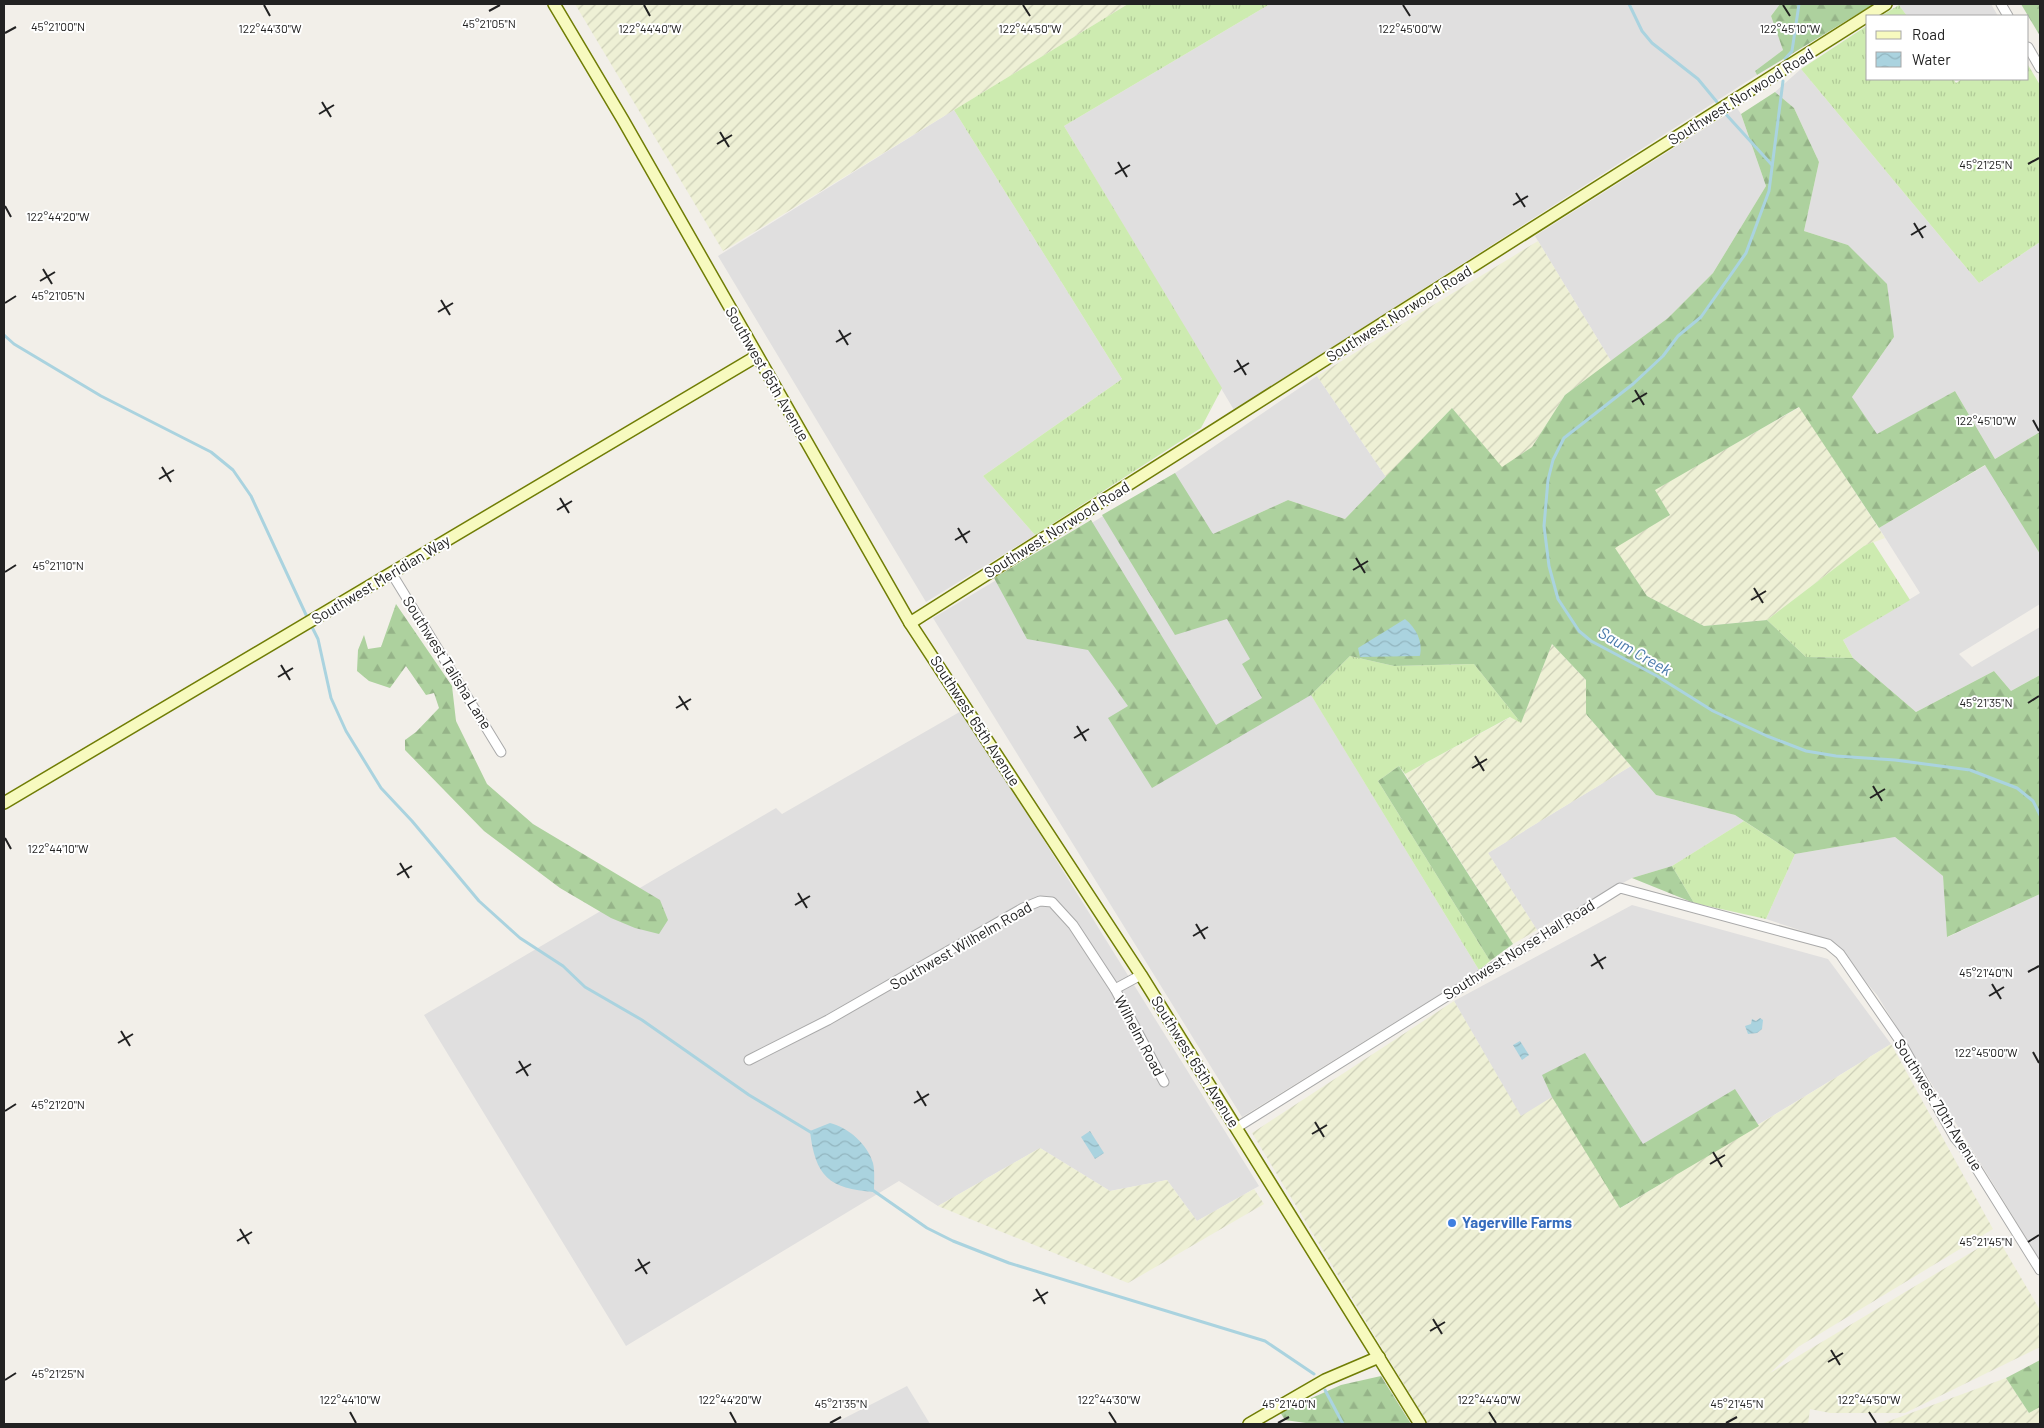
<svg xmlns="http://www.w3.org/2000/svg" width="2044" height="1428" font-family="Barlow,sans-serif">
<defs>
<pattern id="farmland-furrows" width="10" height="10" patternUnits="userSpaceOnUse" patternTransform="scale(1.25)"><rect width="10" height="10" fill="#eef0d5"/><path d="M-1 1l2-2M0 10L10 0M9 11l2-2" fill="none" stroke="#ccceb7"/></pattern>
<pattern id="grass-tufts" width="24" height="20" patternUnits="userSpaceOnUse" patternTransform="scale(1.25)"><rect width="24" height="20" fill="#cdebb0"/><path d="M3 7l-1-3M5 7V3M7 7l1-3M15 17l-1-3M17 17v-4M19 17l1-3" fill="none" stroke="#b0c997"/></pattern>
<pattern id="forest-firs" width="22" height="20" patternUnits="userSpaceOnUse" patternTransform="scale(1.25)"><rect width="22" height="20" fill="#add19e"/><path d="M5 1l3.5 6h-7zM16 11l3.5 6h-7z" fill="#95b388"/></pattern>
<pattern id="water-waves" width="16" height="10" patternUnits="userSpaceOnUse" patternTransform="scale(1.25)"><rect width="16" height="10" fill="#aad3df"/><path d="M0 5q4-4 8 0t8 0" fill="none" stroke="#92b5bf"/></pattern>
</defs>
<rect width="100%" height="100%" fill="#f2efe9"/>
<g fill="#e0dfdf">
<polygon points="1270,4 1780,4 1771,16 1783,50 1755,71 1757,75 1234,410 1064,126"/>
<polygon points="1900,4 1991,4 1998,16 1907,16 1899,5"/>
<polygon points="1801,69 1979,283 2040,242 2040,432 1995,459 1955,391 1877,435 1852,397 1894,337 1848,245 1804,231 1819,162 1794,108 1775,92"/>
<polygon points="1737,108 1741,114 1766,186 1713,273 1668,318 1611,361 1535,236"/>
<polygon points="954,110 1122,379 983,476 1035,535 926,602 718,256"/>
<polygon points="1317,376 1386,477 1345,519 1288,500 1213,534 1479,970 1242,1117 933,618 1175,473"/>
<polygon points="1986,465 2040,554 2040,604 1959,654 1972,667 2040,627 2040,675 2011,691 1994,671 1916,712 1853,658 1843,640 1920,593 1879,528"/>
<polygon points="963,710 1259,1186 1197,1221 1167,1180 1110,1191 1040,1148 938,1206 899,1181 626,1346 424,1015 776,808 782,814"/>
<polygon points="1631,766 1656,795 1735,815 1744,821 1672,866 1632,878 1537,930 1488,853"/>
<polygon points="1895,837 1943,876 1948,937 2040,894 2040,1260 1877,995 1830,940 1766,919 1795,854"/>
<polygon points="1632,905 1828,959 1891,1044 1620,1208 1551,1098 1521,1117 1454,1001"/>
<polygon points="907,1386 930,1424 833,1424"/>
</g>
<g fill="url(#farmland-furrows)">
<polygon points="575,4 1128,4 723,251"/>
<polygon points="1538,241 1611,361 1565,395 1532,447 1502,468 1452,408 1386,477 1317,376"/>
<polygon points="1800,407 1885,538 1864,546 1767,620 1704,626 1647,596 1614,547 1670,515 1654,490"/>
<polygon points="1552,644 1586,680 1586,714 1631,766 1488,853 1537,930 1513,944 1405,774 1511,717 1521,722"/>
<polygon points="1454,1001 1521,1116 1552,1097 1621,1208 1891,1044 1993,1229 1798,1347 1770,1373 1997,1237 2040,1310 2040,1347 1905,1413 1830,1413 1810,1409 1808,1424 1428,1424 1252,1133"/>
<polygon points="1040,1148 1110,1191 1167,1180 1197,1221 1254,1189 1264,1204 1128,1283 938,1206"/>
<polygon points="2006,1378 2029,1413 2040,1407 2040,1424 1881,1424"/>
</g>
<g fill="url(#grass-tufts)">
<polygon points="1128,4 1270,4 1064,126 1222,388 1201,428 1035,535 983,476 1122,379 954,110"/>
<polygon points="1899,5 1907,16 1881,16"/>
<polygon points="1868,25 1868,79 1953,79 1956,83 1962,79 2028,79 2028,65 2040,85 2040,242 1979,283 1801,69"/>
<polygon points="1873,542 1910,600 1843,640 1853,658 1806,657 1767,620 1864,546"/>
<polygon points="1350,656 1394,666 1474,664 1521,723 1510,717 1405,774 1399,766 1378,781 1490,961 1479,970 1311,695"/>
<polygon points="1744,821 1795,854 1766,919 1694,903 1672,866"/>
</g>
<g fill="url(#forest-firs)">
<polygon points="1780,4 1874,4 1757,75 1755,71 1783,50 1771,16"/>
<polygon points="2021,4 2040,4 2040,36"/>
<polygon points="1775,92 1794,108 1819,162 1804,231 1848,245 1887,284 1894,337 1852,397 1877,434 1955,391 1995,459 2040,432 2040,554 1985,465 1879,528 1799,407 1655,490 1670,515 1615,548 1647,596 1704,626 1767,620 1806,657 1853,658 1916,712 1994,671 2011,691 2040,675 2040,894 1947,937 1943,876 1895,837 1795,854 1735,815 1656,795 1586,714 1586,680 1552,644 1521,723 1474,664 1394,666 1350,656 1311,695 1152,788 1108,718 1128,706 1088,650 1027,639 994,578 1091,520 1216,725 1262,698 1242,664 1250,659 1227,619 1175,635 1102,515 1175,473 1213,534 1288,500 1345,519 1452,408 1502,467 1532,447 1565,395 1668,318 1713,273 1766,186 1741,114"/>
<polygon points="396,604 452,686 456,721 487,784 533,824 660,900 668,920 659,934 635,928 611,918 560,888 484,831 405,750 405,740 416,732 439,708 434,693 426,695 406,666 390,688 369,681 357,671 358,650 364,635 368,649 381,647"/>
<polygon points="1399,766 1513,944 1490,961 1378,781"/>
<polygon points="1672,866 1694,903 1632,878"/>
<polygon points="1585,1053 1643,1144 1735,1089 1759,1126 1620,1208 1552,1097 1542,1075"/>
<polygon points="2040,1360 2040,1407 2029,1413 2006,1378"/>
<polygon points="1381,1376 1411,1424 1313,1424 1285,1420 1280,1412 1341,1385"/>
</g>
<g fill="url(#water-waves)">
<path d="M1405,619C1416,628 1423,641 1420,656L1360,657L1358,648Z"/>
<polygon points="1760,1018 1763,1020 1762,1029 1757,1033 1748,1034 1745,1026 1751,1024 1752,1019 1756,1021"/>
<polygon points="1520,1041 1529,1055 1522,1060 1513,1045"/>
<path d="M830,1123C848,1127 868,1145 873,1163C875,1171 874,1183 874,1192C829,1189 815,1176 810,1131Z"/>
<polygon points="1090,1131 1104,1153 1095,1159 1081,1137"/>
</g>
<g fill="none" stroke-linecap="round" stroke-linejoin="round">
<g stroke="#aad3df" stroke-width="3">
<polyline points="1629,4 1642,31 1652,43 1698,79 1717,102"/>
<polyline points="1785,59 1792,51 1799,4"/>
<polyline points="1783,81 1769,191 1746,253 1701,317 1678,336 1663,356 1633,384 1564,438 1553,460 1548,480 1544,526 1549,566 1558,599 1579,631 1591,641 1657,676 1713,711 1767,736 1806,751 1836,756 1895,760 1970,770 2017,788 2033,801 2040,815"/>
<polyline points="1723,111 1772,165"/>
<polyline points="4,335 14,344 101,396 211,452 233,470 251,496 308,619"/>
<polyline points="311,625 318,639 331,698 346,731 381,788 412,821 479,901 520,938 563,966 585,987 642,1020 749,1095 812,1133"/>
<polyline points="871,1189 927,1228 953,1241 1009,1263 1265,1341 1314,1374"/>
<polyline points="1325,1390 1343,1424"/>
</g>
<g stroke="#a9a9a9" stroke-width="11">
<g id="street">
<polyline points="2001,4 2008,16"/>
<polyline points="2028,47 2040,68"/>
<polyline points="392,574 501,752"/>
<polyline points="1115,989 1141,975"/>
<polyline points="749,1060 828,1020 1023,908 1040,901 1052,902 1073,925 1115,989 1164,1082"/>
<polyline points="1236,1128 1620,888 1828,944 1840,954 1900,1041 1955,1138 1965,1150 2040,1270"/>
</g>
</g>
<g stroke="#707d05" stroke-width="14">
<g id="secondary">
<polyline points="554,4 623,120 910,623 1141,975 1420,1424"/>
<polyline points="910,623 1886,4"/>
<polyline points="4,803 757,356"/>
<polyline points="1249,1424 1325,1380 1379,1357"/>
</g>
</g>
<use href="#street" stroke="#fff" stroke-width="9"/>
<use href="#secondary" stroke="#f7fabf" stroke-width="11"/>
</g>
<path fill="none" stroke="#222" stroke-width="2" d="M264,5L270,16M644,5L650,16M1023,5L1030,16M1403,5L1410,16M1783,5L1790,16M489,11L500,5M5,33L16,27M322,102L331,117M319,114L334,105M720,132L729,147M717,144L732,135M1118,162L1127,177M2028,164L2039,158M1115,174L1130,165M1516,193L1525,207M1513,205L1528,196M5,206L11,217M1914,223L1923,238M1911,235L1926,226M43,269L52,284M40,281L55,272M441,300L450,315M5,303L16,296M438,312L453,303M839,330L848,345M836,342L851,333M1237,360L1246,375M1234,372L1249,363M1635,390L1644,405M1632,402L1647,393M2033,420L2039,431M162,467L171,482M159,479L174,470M560,498L569,513M557,510L572,501M958,528L967,543M955,540L970,531M1356,558L1365,573M1353,570L1368,561M5,572L16,565M1754,588L1763,603M1751,600L1766,591M281,665L290,680M278,677L293,668M679,696L688,710M2028,703L2039,696M676,708L691,699M1077,726L1086,741M1074,738L1089,729M1475,756L1484,771M1472,768L1487,759M1873,786L1882,801M1870,798L1885,789M5,838L11,849M400,863L409,878M397,875L412,866M798,893L807,908M795,905L810,896M1196,924L1205,939M1193,936L1208,927M1594,954L1603,969M1591,966L1606,957M2028,972L2039,966M1992,984L2001,999M1989,996L2004,987M121,1031L130,1046M118,1043L133,1034M2033,1052L2039,1063M519,1061L528,1076M516,1073L531,1064M917,1091L926,1106M914,1103L929,1094M5,1111L16,1104M1315,1122L1324,1137M1312,1134L1327,1125M1713,1152L1722,1167M1710,1164L1725,1155M240,1229L249,1244M237,1241L252,1232M2028,1242L2039,1235M638,1259L647,1274M635,1271L650,1262M1036,1289L1045,1304M1033,1301L1048,1292M1433,1319L1442,1334M1430,1331L1445,1322M1831,1350L1840,1365M1828,1362L1843,1353M5,1380L16,1373M350,1412L356,1423M730,1412L736,1423M1109,1412L1116,1423M1489,1412L1496,1423M1869,1412L1876,1423M830,1423L841,1417M1278,1423L1289,1417M1726,1423L1737,1417"/>
<circle fill="#3f7fe0" stroke="#fff" stroke-width="2" cx="1452" cy="1223" r="5"/>
<g text-anchor="middle" stroke-width="4" stroke-linejoin="round" paint-order="stroke">
<g font-size="15" fill="#222" stroke="#fff">
<text transform="translate(1741 97) rotate(-32)" y="5">Southwest Norwood Road</text>
<text transform="translate(1399 314) rotate(-32)" y="5">Southwest Norwood Road</text>
<text transform="translate(767 374) rotate(60)" y="5">Southwest 65th Avenue</text>
<text transform="translate(1057 530) rotate(-32)" y="5">Southwest Norwood Road</text>
<text transform="translate(381 580) rotate(-31)" y="5">Southwest Meridian Way</text>
<text transform="translate(447 663) rotate(58)" y="5">Southwest Talisha Lane</text>
<text transform="translate(975 721) rotate(57)" y="5">Southwest 65th Avenue</text>
<text transform="translate(961 946) rotate(-30)" y="5">Southwest Wilhelm Road</text>
<text transform="translate(1519 950) rotate(-32)" y="5">Southwest Norse Hall Road</text>
<text transform="translate(1139 1036) rotate(62)" y="5">Wilhelm Road</text>
<text transform="translate(1195 1062) rotate(58)" y="5">Southwest 65th Avenue</text>
<text transform="translate(1938 1105) rotate(58)" y="5">Southwest 70th Avenue</text>
</g>
<g font-size="15" font-weight="bold" fill="#366cbe" stroke="#fff" text-anchor="start">
<text x="1462" y="1228">Yagerville Farms</text>
</g>
<g font-size="16" font-style="italic" fill="#4a7aab" stroke="#fff">
<text transform="translate(1635 651) rotate(30)" y="6">Saum Creek</text>
</g>
</g>
<g font-size="12" text-anchor="middle" fill="#222" stroke="#fff" stroke-width="4" stroke-linejoin="round" paint-order="stroke">
<text x="489" y="28">45°21'05"N</text>
<text x="58" y="31">45°21'00"N</text>
<text x="270" y="33">122°44'30"W</text>
<text x="650" y="33">122°44'40"W</text>
<text x="1030" y="33">122°44'50"W</text>
<text x="1410" y="33">122°45'00"W</text>
<text x="1790" y="33">122°45'10"W</text>
<text x="1986" y="169">45°21'25"N</text>
<text x="58" y="221">122°44'20"W</text>
<text x="58" y="300">45°21'05"N</text>
<text x="1986" y="425">122°45'10"W</text>
<text x="58" y="570">45°21'10"N</text>
<text x="1986" y="707">45°21'35"N</text>
<text x="58" y="853">122°44'10"W</text>
<text x="1986" y="977">45°21'40"N</text>
<text x="1986" y="1057">122°45'00"W</text>
<text x="58" y="1109">45°21'20"N</text>
<text x="1986" y="1246">45°21'45"N</text>
<text x="58" y="1378">45°21'25"N</text>
<text x="350" y="1404">122°44'10"W</text>
<text x="730" y="1404">122°44'20"W</text>
<text x="1109" y="1404">122°44'30"W</text>
<text x="1489" y="1404">122°44'40"W</text>
<text x="1869" y="1404">122°44'50"W</text>
<text x="841" y="1408">45°21'35"N</text>
<text x="1289" y="1408">45°21'40"N</text>
<text x="1737" y="1408">45°21'45"N</text>
</g>
<rect width="2044" height="1428" fill="none" stroke="#222222" stroke-width="10"/>
<rect x="1866" y="15" width="162" height="65" fill="#ffffff" stroke="#a7a7a7"/>
<rect x="1876" y="31" width="25" height="8" fill="#f7fabf" stroke="#a7a7a7"/>
<text x="1912" y="40" font-size="15" fill="#222222">Road</text>
<rect x="1876" y="52" width="25" height="15" fill="url(#water-waves)" stroke="#a7a7a7"/>
<text x="1912" y="65" font-size="15" fill="#222222">Water</text>
</svg>
